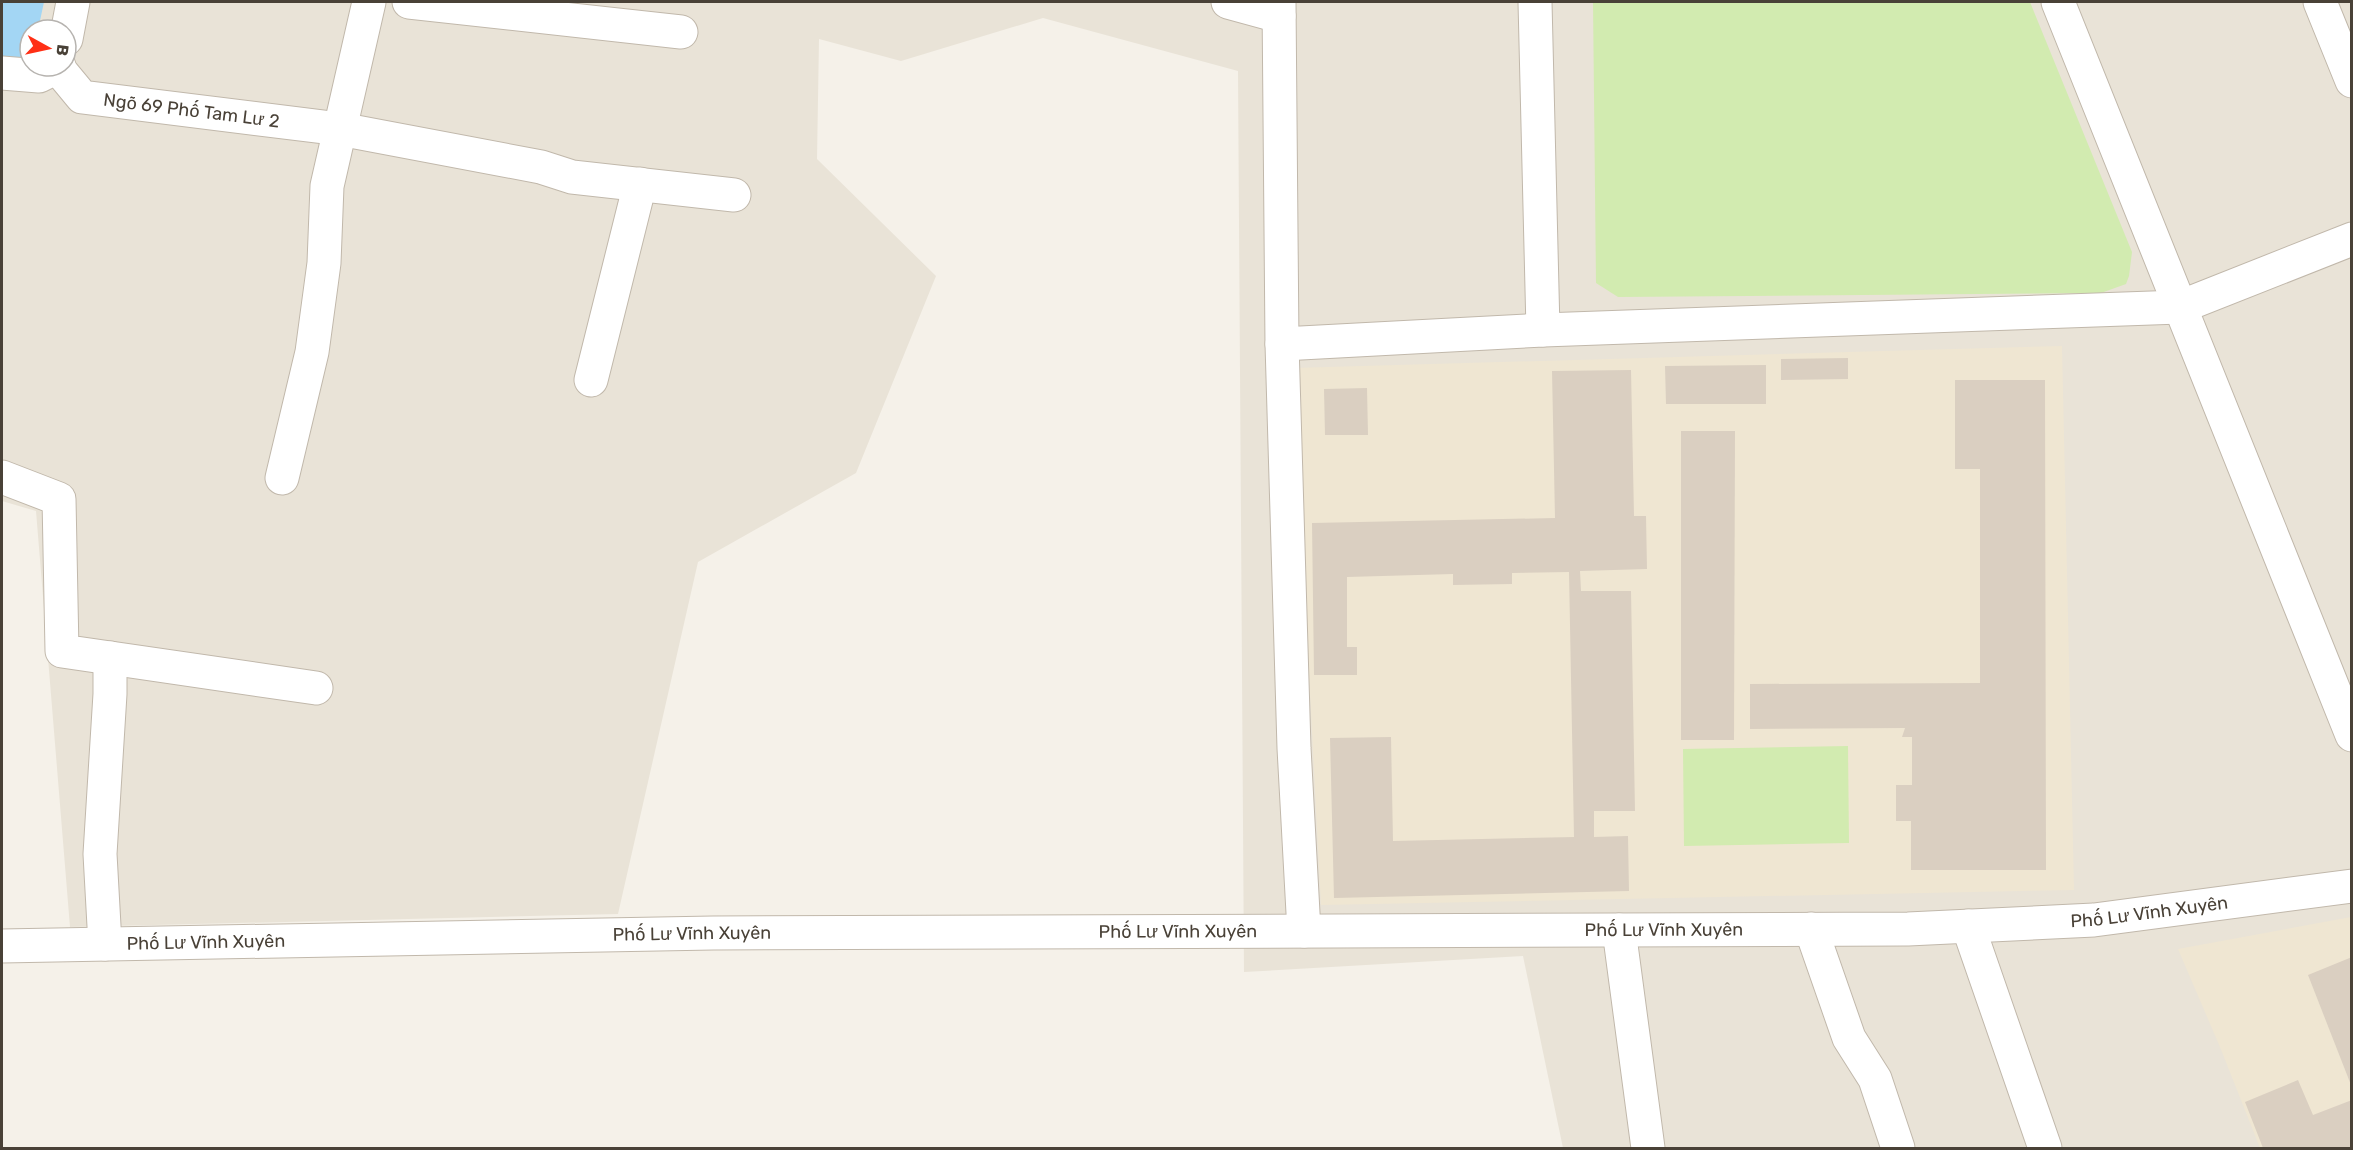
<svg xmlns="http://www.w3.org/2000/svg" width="2353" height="1150" font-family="Rubik,sans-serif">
<rect width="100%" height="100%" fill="#f5f1e9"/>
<path fill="#e9e3d7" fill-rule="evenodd" d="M2,2H2351V1148H1563L1523,956L1244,972L1238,71L1043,18L901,61L819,39L817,159L936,276L856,473L698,562L618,914L70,927L36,511L2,501ZM30,30H66V66H30Z"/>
<g fill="#efe6d2">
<polygon points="2062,346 2074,890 1321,905 1293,368"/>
<polygon points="2351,917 2351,1148 2260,1148 2220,1047 2178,949"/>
</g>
<g fill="#d2ebb0">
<polygon points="1593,2 2030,2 2132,252 2129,276 2126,284 2101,293 1618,297 1596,283"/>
<polygon points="1848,746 1849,843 1684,846 1683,749"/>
</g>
<path fill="#a3d6f4" d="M2,2H44L38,30H30C30,51 27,67 2,60Z"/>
<g fill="#dacfc1">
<polygon points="1848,358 1848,379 1781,380 1781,359"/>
<polygon points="1766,365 1766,404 1666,404 1665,366"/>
<polygon points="1631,370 1634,516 1646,516 1647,569 1580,571 1581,591 1631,591 1635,811 1594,811 1594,837 1628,836 1629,891 1334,898 1330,738 1391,737 1393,841 1574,837 1569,572 1512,573 1512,584 1453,585 1453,574 1347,577 1347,647 1357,647 1357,675 1314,675 1312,523 1555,518 1552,371"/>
<polygon points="1955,380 2045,380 2046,870 1911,870 1911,821 1896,821 1896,785 1912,785 1912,737 1902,737 1905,728 1750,729 1750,684 1980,683 1980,469 1955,469"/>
<polygon points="1367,388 1368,435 1325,435 1324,389"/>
<polygon points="1681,431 1735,431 1734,740 1681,740"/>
<polygon points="2352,957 2352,1085 2351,1085 2308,975"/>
<polygon points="2298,1080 2313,1115 2352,1100 2352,1148 2263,1148 2245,1102"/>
</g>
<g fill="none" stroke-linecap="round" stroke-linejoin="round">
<g stroke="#c1b8ab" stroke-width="35">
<g id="minor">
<polyline points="409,2 681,32"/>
<polyline points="1228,2 1279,16"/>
<polyline points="1279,2 1282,344 1294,748 1304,931"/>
<polyline points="1535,2 1543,330"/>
<polyline points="2058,2 2352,735"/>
<polyline points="2320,2 2352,81"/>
<polyline points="66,39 73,2"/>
<path id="s1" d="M58,68L82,97L340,129L541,167L572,177L734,195"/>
<polyline points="2,73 39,76 59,66"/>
<polyline points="1282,344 1543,330 2180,307 2352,239"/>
<polyline points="591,380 640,184"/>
<polyline points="2,477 59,499 62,651 316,688"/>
<polyline points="282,478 312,352 324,263 327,186 369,2"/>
<polyline points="1968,926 2045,1148"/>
<polyline points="1811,929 1849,1038 1875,1079 1898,1148"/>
<polyline points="1619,930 1648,1148"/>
<polyline points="105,944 100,854 110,694 110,658"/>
<path id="s2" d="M2,946L713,933L1908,929L2094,920L2352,886"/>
</g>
</g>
<use href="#minor" stroke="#fff" stroke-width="33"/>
</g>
<g text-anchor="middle" stroke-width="5" stroke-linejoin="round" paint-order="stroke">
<g font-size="18" fill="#494137" stroke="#fff">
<text dy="6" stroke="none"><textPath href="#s1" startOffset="148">Ngõ 69 Phố Tam Lư 2</textPath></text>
<text dy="6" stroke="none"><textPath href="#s2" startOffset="2148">Phố Lư Vĩnh Xuyên</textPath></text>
<text dy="6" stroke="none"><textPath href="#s2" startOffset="1662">Phố Lư Vĩnh Xuyên</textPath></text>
<text dy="6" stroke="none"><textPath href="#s2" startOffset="1176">Phố Lư Vĩnh Xuyên</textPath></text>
<text dy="6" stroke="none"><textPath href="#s2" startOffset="690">Phố Lư Vĩnh Xuyên</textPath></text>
<text dy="6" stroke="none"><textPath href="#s2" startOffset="204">Phố Lư Vĩnh Xuyên</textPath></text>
</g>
</g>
<rect width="2353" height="1150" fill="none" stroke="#494137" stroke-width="6"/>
<g transform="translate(48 48) rotate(98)"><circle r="28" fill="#ffffff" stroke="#b6b3af" stroke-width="1.5"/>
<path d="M0-4.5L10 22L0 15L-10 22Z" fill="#ff3016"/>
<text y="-9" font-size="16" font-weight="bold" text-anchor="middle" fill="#494137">B</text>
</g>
</svg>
